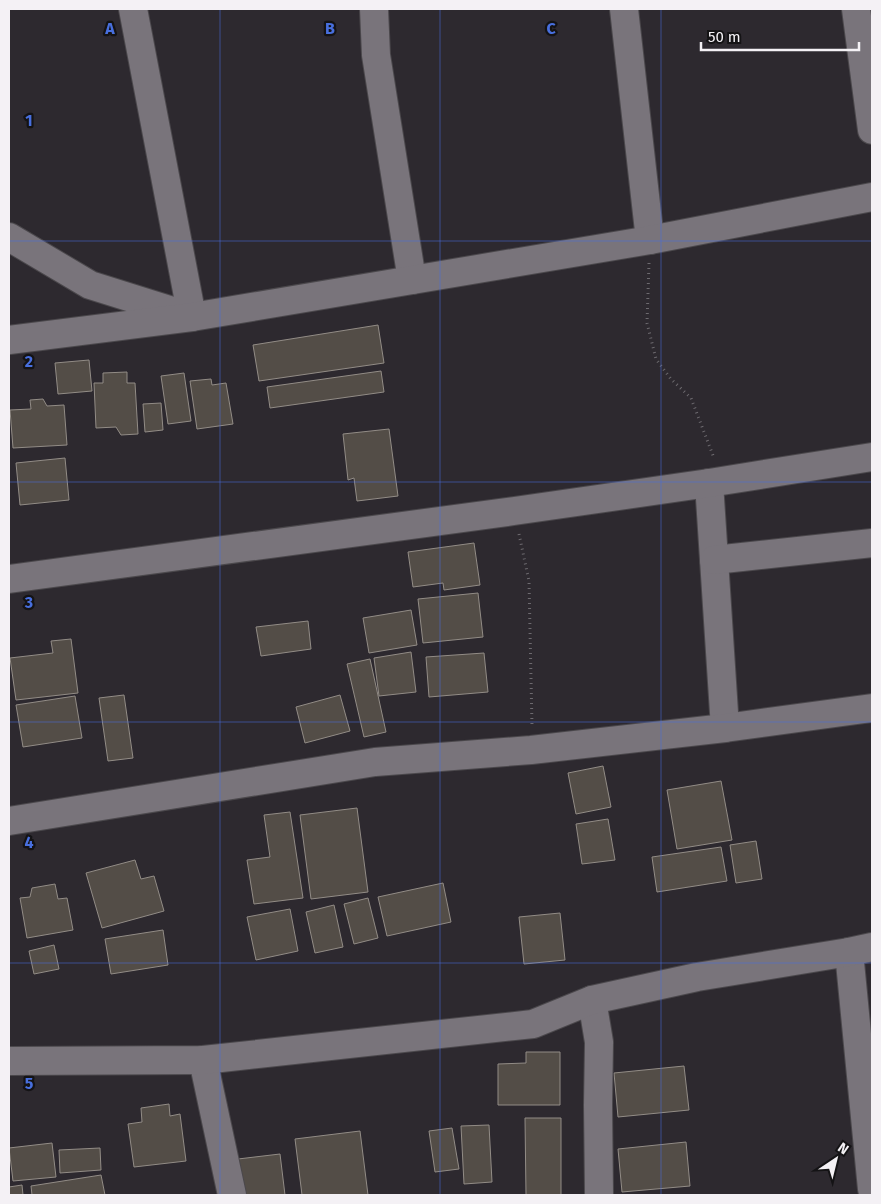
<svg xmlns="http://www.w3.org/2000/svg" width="881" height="1204" font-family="'Fira Sans',sans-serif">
<rect width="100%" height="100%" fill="#2d292f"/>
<g fill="#534d47" stroke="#928c86">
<polygon points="378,325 384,363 259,381 253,345"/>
<polygon points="89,360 92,391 58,394 55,363"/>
<polygon points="381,371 384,392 270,408 267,387"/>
<polygon points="127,372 127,383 135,383 138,434 121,435 116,427 96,428 94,383 103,383 103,373"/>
<polygon points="184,373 191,421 168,424 161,376"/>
<polygon points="211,379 212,385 226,383 233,424 197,429 190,381"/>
<polygon points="43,399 47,406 64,405 67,445 13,448 10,410 31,409 30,400"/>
<polygon points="161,403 163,430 145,432 143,404"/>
<polygon points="389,429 398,496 357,501 354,478 348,480 343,434"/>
<polygon points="65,458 69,500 20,505 16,463"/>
<polygon points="474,543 480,585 444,590 443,583 413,587 408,552"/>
<polygon points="478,593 483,637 423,643 418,599"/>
<polygon points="411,610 417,645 369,653 363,618"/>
<polygon points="308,621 311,649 261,656 256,627"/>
<polygon points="71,639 78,693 16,700 10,658 53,653 51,641"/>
<polygon points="411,652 416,692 379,696 374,658"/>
<polygon points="484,653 488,692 429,697 426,657"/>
<polygon points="370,659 386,732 364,737 347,664"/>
<polygon points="124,695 133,758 108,761 99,698"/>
<polygon points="340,695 350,731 305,743 296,707"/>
<polygon points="75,696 82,738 23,747 16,705"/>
<polygon points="603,766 611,807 576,814 568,773"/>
<polygon points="721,781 732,840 677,849 667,790"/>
<polygon points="357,808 368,892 311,899 300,815"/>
<polygon points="290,812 303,898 254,904 247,860 270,857 264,815"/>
<polygon points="608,819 615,860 582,864 576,824"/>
<polygon points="756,841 762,879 736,883 730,845"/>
<polygon points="721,847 727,881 657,892 652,857"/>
<polygon points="135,860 141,879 154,876 164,911 102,928 86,873"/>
<polygon points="443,883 451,922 387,936 378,897"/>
<polygon points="55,884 58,899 67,898 73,930 27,938 20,898 30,897 32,888"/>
<polygon points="368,898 378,938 354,944 344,904"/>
<polygon points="334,905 343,947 315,953 306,912"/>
<polygon points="290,909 298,951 256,960 247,917"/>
<polygon points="560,913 565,960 524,964 519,917"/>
<polygon points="163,930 168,965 111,974 105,939"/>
<polygon points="54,945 59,969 34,974 29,951"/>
<polygon points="526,1052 560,1052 560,1105 498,1105 498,1064 526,1063"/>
<polygon points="684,1066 689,1110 618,1117 614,1073"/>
<polygon points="169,1104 170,1116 180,1114 186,1161 134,1167 128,1124 142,1122 141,1108"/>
<polygon points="525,1118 561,1118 561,1195 526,1195"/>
<polygon points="489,1125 492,1182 464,1184 461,1126"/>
<polygon points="452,1128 459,1169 435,1172 429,1131"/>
<polygon points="360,1131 368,1195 302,1195 295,1139"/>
<polygon points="686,1142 690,1186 622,1192 618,1149"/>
<polygon points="52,1143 56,1177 13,1181 9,1148"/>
<polygon points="100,1148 101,1170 60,1173 59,1150"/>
<polygon points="280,1154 285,1195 243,1195 238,1159"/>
<polygon points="101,1175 105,1195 32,1195 31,1186"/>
<polygon points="22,1185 23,1195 9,1195 9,1187"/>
</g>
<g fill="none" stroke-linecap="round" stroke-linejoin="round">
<g stroke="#4b484c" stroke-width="30">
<g id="minor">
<polyline points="374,9 376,55 412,280"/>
<polyline points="624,9 650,240"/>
<polyline points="856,9 872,130"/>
<polyline points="9,237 90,285 192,317 133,9"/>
<polyline points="9,340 192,317 650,240 872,197"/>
<polyline points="709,483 725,728"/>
<polyline points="714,560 872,543"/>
<polyline points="9,579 514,511 709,483 872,457"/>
<polyline points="9,821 375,762 531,750 725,728 872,708"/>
<polyline points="849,952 872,1189"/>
<polyline points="592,1000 599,1042 598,1105 599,1195"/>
<polyline points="203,1060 232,1195"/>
<polyline points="9,1061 203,1060 533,1024 592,1000 697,977 849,952 872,947"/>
</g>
</g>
<g stroke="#6d6a6f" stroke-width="3" stroke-dasharray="1 4" stroke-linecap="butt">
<polyline points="649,263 647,323 656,359 671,379 691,398 714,458"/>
<polyline points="519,534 529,581 532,726"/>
</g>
<use href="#minor" stroke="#79747b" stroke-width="28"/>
</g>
<path fill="none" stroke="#486fde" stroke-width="1" stroke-opacity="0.55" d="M220,9V1195M440,9V1195M661,9V1195M9,241H872M9,482H872M9,722H872M9,963H872"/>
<g font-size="16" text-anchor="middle" font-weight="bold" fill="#486fde" stroke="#141315" stroke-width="4.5" stroke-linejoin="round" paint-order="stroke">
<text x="110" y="34">A</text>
<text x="330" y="34">B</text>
<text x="551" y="34">C</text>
<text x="29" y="126">1</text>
<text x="29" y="367">2</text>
<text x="29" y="608">3</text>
<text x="29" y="848">4</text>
<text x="29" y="1089">5</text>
</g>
<rect width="881" height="1204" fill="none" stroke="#f4f1f5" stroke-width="20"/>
<g transform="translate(836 1159) rotate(35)" stroke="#141315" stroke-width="4" paint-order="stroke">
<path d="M0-4L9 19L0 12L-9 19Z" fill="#f4f1f5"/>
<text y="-8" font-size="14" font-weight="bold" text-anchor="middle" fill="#f4f1f5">N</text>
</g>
<path d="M701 42v8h158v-8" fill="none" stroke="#f4f1f5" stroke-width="2.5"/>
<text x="708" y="42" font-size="15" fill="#f4f1f5" stroke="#141315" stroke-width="4" paint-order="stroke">50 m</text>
</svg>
